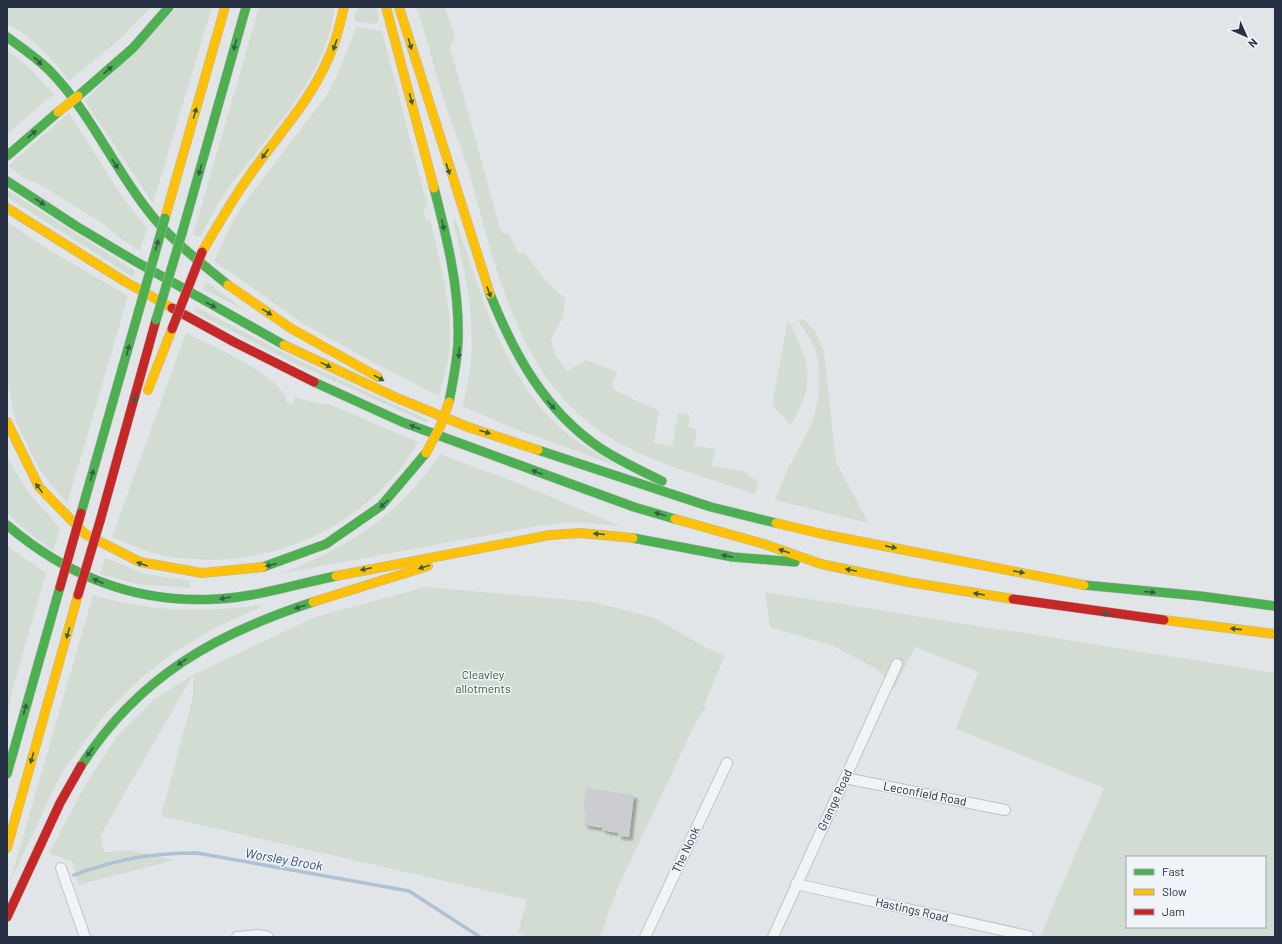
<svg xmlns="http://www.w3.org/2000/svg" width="1282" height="944" font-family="Barlow,sans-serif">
<defs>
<filter id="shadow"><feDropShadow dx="3.5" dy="3.5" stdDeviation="1" flood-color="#0004"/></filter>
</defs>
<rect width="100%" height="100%" fill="#e2e5e8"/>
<g fill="#d2dcd3" fill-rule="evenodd">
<path d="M7,7H151L120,39L69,81C54,59 31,36 7,24Z"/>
<polygon points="177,7 212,7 153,203 85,101"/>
<path d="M259,7H335C327,75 272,130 233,182C220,199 210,218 200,237L193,235Z"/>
<polygon points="357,7 376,7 379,19 377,24 357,22 354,18"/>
<path d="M416,7H445L455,36L450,47L501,232L510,235L518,254L523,252L549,284L565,298L563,317L551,339L556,357L567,371L586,360L617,372L612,384L614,390L659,411L654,443L672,447L678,413L690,415L688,427L697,429L694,446L716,449L711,466L743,471L758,482L755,494C703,476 644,462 598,430C514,370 494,258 467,166C458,137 446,109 438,81C431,56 425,31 416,7Z"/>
<path d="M356,27L382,31L428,208L423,210L426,221L430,220C440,263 454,309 449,354C447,368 442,382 439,396L378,365L302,323L214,261L234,219L248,198L326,96L338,74Z"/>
<polygon points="7,50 27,66 54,94 7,134"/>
<polygon points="69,113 121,195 147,228 140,251 117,236 102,223 34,181 28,181 8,166"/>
<polygon points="7,190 135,271 133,277 7,197"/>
<path d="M455,218C483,300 506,392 581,444C593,452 606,459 618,466L512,428L462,406C482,344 467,281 453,220Z"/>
<polygon points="7,222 46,248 128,296 67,504 39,469 18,426 13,410 7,378"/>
<polygon points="206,281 246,311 203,289"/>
<polygon points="196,307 298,360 428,420 427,423 294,363 194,312"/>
<polygon points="804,319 816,333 824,352 836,461 868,523 775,500 788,469 813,421 819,393 819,366 814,346 798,320"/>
<path d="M788,320C809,362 818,382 790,425L772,405Z"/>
<path d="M186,333C208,344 286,377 287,403L293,404L295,397L320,404H329L418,442C411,453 404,465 396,474C339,540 252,571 166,556C147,553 129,544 112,537Z"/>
<path d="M440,454L512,481L621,526L574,522L537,526L279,574C346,549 400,515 440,454Z"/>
<polygon points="7,457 29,493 60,528 53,551 17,523 7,512"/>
<polygon points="7,546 46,573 14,684 7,714"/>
<polygon points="105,558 146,574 191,581 190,588 137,584 100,574"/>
<polygon points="426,587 594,602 655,618 701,645 725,656 704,705 706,706 694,726 616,892 600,937 526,937 518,932 527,900 161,816 193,697 193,675 100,836 104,852 129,850 175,860 78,885 73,862 49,853 86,784 117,736 153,700 193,675 315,617"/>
<path d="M765,592L1275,673V937H1040L1104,788L956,729L978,672L915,647L895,687L877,669L833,646L770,627ZM1127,857H1265V927H1127Z"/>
<path d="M93,595C154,612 199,613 261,605V607L216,627L175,652L142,677L108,711L65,768L52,793L9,885Z"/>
</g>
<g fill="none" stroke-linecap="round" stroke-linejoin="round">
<path stroke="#afc1d4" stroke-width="3.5" d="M74,875C117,859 151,853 197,853L409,891L480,937"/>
</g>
<polygon fill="#cbcdd0" filter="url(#shadow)" points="586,788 634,795 629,837 618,836 618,833 602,830 603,828 584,825 587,810 583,810"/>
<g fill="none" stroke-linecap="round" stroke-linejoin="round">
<g stroke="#c0c3c6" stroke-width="12">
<g id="street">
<polyline points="845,778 1005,810"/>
<polyline points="61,868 85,937"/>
<polyline points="796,884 1028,936"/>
<polyline points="237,937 258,935 268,937"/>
<polyline points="645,937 727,763"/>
<polyline points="773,937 897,664"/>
</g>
</g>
<g stroke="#b5b8bd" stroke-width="10">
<g id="fast">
<path d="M7,37C22,48 37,58 50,71C89,111 112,164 146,208C168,238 200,262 228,285"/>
<polyline points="78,96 133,48 169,7"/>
<polyline points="7,156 58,112"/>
<polyline points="7,181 76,226 133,260 284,345"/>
<path d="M434,188C447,238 460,290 458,342C457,362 453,382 449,402"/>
<polyline points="182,233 246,7"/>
<path d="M490,294C514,354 545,411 600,448C620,461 641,471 662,481"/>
<polyline points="314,382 402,422 634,507 675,519"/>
<polyline points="538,450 711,507 776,523"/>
<polyline points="81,513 139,310"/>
<path d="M7,525C68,577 136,604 217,599C257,597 297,584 336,576"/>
<polyline points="633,538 733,557 795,562"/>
<polyline points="263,567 326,544 381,506 426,453"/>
<polyline points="1084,585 1200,596 1275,606"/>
<path d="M81,766C138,677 215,634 313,602"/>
<polyline points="7,774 60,587"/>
</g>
</g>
<g stroke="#b5b8bd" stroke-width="10">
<g id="slow">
<polyline points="386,7 434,188"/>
<polyline points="399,7 490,294"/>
<polyline points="7,208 124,281 172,308"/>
<polyline points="165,218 225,7"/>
<path d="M202,252C218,225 233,198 252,172C278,135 310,101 328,59C336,42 340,25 344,7"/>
<polyline points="228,285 292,329 378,377"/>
<polyline points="284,345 397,398 468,427 538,450"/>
<polyline points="148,390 172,329"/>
<polyline points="7,422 39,487 85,534 140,562 202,573 263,567"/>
<polyline points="675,519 764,544 821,564 908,582 1013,599"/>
<polyline points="776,523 827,535 1084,585"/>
<polyline points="336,576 550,535 581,533 633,538"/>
<polyline points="313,602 428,566"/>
<polyline points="1164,620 1275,634"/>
<polyline points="7,848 78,595"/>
</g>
</g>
<g stroke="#b5b8bd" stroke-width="10">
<g id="jam">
<polyline points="172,308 234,342 314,382"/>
<polyline points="100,521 156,320"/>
<polyline points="1013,599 1164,620"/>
<polyline points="7,917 60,803 81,766"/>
</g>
</g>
<use href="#street" stroke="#f2f3f4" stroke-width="10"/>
<use href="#fast" stroke="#4caf50" stroke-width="9"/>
<use href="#slow" stroke="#ffc107" stroke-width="9"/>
<use href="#jam" stroke="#c62828" stroke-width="9"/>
<g stroke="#b5b8bd" stroke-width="10" stroke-linecap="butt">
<g id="fast-bridge">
<polyline points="139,310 165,218"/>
<polyline points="156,320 182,233"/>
</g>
</g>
<g stroke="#b5b8bd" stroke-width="10" stroke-linecap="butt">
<g id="slow-bridge">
<polyline points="58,112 78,96"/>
<polyline points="426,453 440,427 449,402"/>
</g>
</g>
<g stroke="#b5b8bd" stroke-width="10" stroke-linecap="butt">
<g id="jam-bridge">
<polyline points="172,329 202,252"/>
<polyline points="60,587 81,513"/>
<polyline points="78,595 100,521"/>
</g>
</g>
<use href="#fast-bridge" stroke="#4caf50" stroke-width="9"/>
<use href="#slow-bridge" stroke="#ffc107" stroke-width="9"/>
<use href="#jam-bridge" stroke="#c62828" stroke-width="9"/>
</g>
<defs><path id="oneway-solid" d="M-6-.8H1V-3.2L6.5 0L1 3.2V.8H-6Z"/></defs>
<g fill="#355d48">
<use href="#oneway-solid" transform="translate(410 44) rotate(73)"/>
<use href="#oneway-solid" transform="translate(235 45) rotate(106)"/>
<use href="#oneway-solid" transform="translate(335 45) rotate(109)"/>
<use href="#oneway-solid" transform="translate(38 61) rotate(44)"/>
<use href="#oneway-solid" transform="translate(108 70) rotate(-41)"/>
<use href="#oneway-solid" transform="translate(411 99) rotate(75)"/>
<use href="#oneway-solid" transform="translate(195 113) rotate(-74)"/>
<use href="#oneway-solid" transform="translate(32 134) rotate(-40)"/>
<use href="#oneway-solid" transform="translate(265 154) rotate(126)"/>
<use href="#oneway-solid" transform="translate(115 164) rotate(57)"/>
<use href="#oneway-solid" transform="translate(448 169) rotate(72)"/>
<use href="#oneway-solid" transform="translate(200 170) rotate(106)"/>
<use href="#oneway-solid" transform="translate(40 202) rotate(33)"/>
<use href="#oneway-solid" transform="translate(443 225) rotate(77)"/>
<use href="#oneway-solid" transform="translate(157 245) rotate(-74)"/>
<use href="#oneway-solid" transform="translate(489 292) rotate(70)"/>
<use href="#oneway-solid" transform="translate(211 305) rotate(29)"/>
<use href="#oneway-solid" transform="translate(267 312) rotate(32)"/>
<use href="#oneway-solid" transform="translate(128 350) rotate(-75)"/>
<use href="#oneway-solid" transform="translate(459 353) rotate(94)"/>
<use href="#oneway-solid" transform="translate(326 365) rotate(26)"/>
<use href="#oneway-solid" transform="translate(379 378) rotate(29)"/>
<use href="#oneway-solid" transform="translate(135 398) rotate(106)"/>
<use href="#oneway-solid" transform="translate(551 405) rotate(47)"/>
<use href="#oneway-solid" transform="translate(415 427) rotate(-160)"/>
<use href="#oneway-solid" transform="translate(485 432) rotate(18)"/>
<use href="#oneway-solid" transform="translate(537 472) rotate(-159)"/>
<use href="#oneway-solid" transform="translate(92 475) rotate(-74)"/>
<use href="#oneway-solid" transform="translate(39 488) rotate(-126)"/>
<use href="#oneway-solid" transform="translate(384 504) rotate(138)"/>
<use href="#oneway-solid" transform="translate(660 514) rotate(-164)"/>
<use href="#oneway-solid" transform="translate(599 534) rotate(-175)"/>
<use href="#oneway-solid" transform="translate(891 547) rotate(11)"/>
<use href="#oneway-solid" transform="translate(784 551) rotate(-161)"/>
<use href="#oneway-solid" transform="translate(727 556) rotate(-169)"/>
<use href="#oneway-solid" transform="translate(142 564) rotate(-161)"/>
<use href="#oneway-solid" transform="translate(271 565) rotate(167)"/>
<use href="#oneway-solid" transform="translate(424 567) rotate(162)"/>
<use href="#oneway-solid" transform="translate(366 569) rotate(168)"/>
<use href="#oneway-solid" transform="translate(851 570) rotate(-168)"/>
<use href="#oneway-solid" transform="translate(1019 572) rotate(11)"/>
<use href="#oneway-solid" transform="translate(98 581) rotate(-156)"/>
<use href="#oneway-solid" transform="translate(1150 592) rotate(5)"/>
<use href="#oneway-solid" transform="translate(979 594) rotate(-171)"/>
<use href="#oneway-solid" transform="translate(225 598) rotate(170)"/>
<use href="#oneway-solid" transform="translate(300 607) rotate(162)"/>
<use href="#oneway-solid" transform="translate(1107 614) rotate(-173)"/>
<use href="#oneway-solid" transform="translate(1236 629) rotate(-174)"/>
<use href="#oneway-solid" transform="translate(68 633) rotate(106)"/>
<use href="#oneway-solid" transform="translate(182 662) rotate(145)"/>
<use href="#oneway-solid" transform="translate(25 709) rotate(-74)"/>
<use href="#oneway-solid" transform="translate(90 752) rotate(126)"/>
<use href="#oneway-solid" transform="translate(32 758) rotate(106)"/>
</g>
<g text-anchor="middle" stroke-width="3" stroke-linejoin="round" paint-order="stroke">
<g font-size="12" fill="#3b5f34" stroke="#f0f3f7">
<text x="483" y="679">Cleavley<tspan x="483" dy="14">allotments</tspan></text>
</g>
<g font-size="12" fill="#283143" stroke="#f0f3f7">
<text transform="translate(925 794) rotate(11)" y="4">Leconfield Road</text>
<text transform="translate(835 800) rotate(-65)" y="4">Grange Road</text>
<text transform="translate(686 850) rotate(-65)" y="4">The Nook</text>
<text transform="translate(912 910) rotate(13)" y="4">Hastings Road</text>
</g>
<g font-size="13" font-style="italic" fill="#2f4e7a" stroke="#f0f3f7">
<text transform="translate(284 859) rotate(10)" y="5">Worsley Brook</text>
</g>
</g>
<rect width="1282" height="944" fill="none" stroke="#283143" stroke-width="16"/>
<rect x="1126" y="856" width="140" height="72" fill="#f0f3f7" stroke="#a0a5af"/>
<rect x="1134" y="869" width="20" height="6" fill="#4caf50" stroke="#a0a5af"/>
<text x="1162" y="876" font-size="12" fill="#283143">Fast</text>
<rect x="1134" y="889" width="20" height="6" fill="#ffc107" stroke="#a0a5af"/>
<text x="1162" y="896" font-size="12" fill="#283143">Slow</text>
<rect x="1134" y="909" width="20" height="6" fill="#c62828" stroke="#a0a5af"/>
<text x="1162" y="916" font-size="12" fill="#283143">Jam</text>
<g transform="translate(1246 36) rotate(135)" stroke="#f0f3f7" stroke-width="3" paint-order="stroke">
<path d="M0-3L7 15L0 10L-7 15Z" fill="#283143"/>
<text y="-6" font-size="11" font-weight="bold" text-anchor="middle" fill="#283143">N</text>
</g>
</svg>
